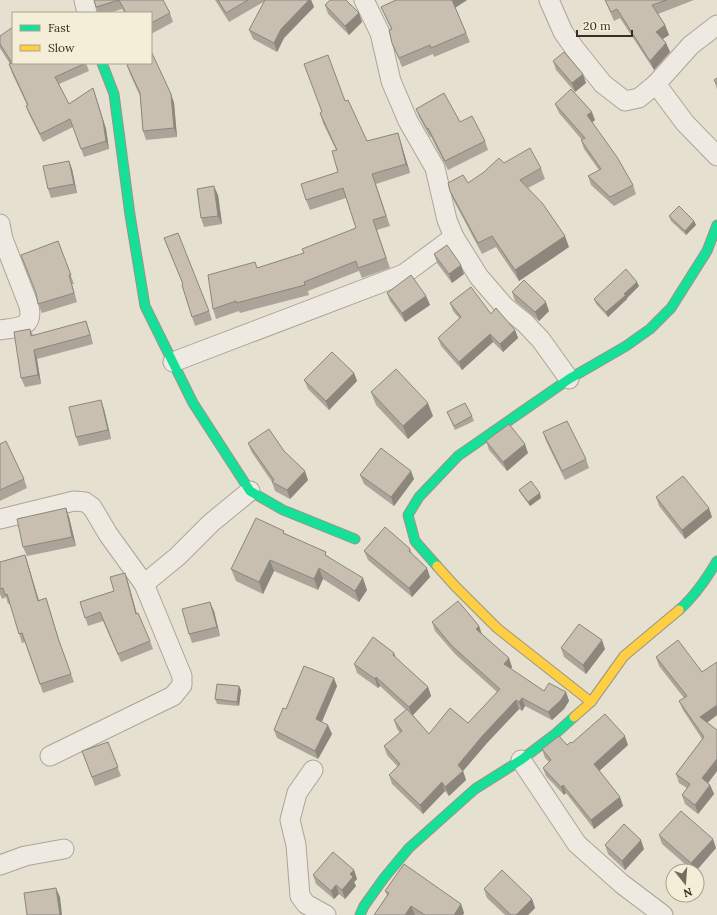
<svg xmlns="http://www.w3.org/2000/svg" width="717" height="915" font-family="Lora,serif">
<rect width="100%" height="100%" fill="#e5e0d0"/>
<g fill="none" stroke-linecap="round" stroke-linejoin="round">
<g stroke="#aaa599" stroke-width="21">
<g id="street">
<polyline points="84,0 87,13"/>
<polyline points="364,0 380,33 391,81 408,121 435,168 447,220 454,237"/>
<polyline points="549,0 563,32 575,49 603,84 625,101 639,98 656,84"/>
<polyline points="717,25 691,45 656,84 685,123 717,156"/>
<path d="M0,224L3,239L29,306C34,329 17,327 0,330"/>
<polyline points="173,362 404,274 454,237 479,277 505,307 525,323 541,340 569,379"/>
<polyline points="0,519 74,501 85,502 92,507 108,534 144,584 182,676 182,685 173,696 50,756"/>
<polyline points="144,584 178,556 211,523 250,491"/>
<polyline points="521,760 577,844 622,884 663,915"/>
<polyline points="313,770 297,793 290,820 296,845 300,896 306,904 326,915"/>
<polyline points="0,865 25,856 64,849"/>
</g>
</g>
<g stroke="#9a9488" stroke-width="11">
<g id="fast">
<polyline points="102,63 114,94 130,215 145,306 193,403 250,491 283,510 355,539"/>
<polyline points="437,566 415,541 408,515 419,497 458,456 569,379 626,346 650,329 671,308 707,251 717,225"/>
<path d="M679,610C694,597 707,578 717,561"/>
<polyline points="360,915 364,906 384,878 409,848 475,789 521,760 554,735 574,717"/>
</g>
</g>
<g stroke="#9a9488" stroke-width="11">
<g id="slow">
<polyline points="437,566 455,586 497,628 591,702"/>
<polyline points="574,717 591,702 624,656 679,610"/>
</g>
</g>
<use href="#street" stroke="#eeeae2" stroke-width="19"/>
<use href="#fast" stroke="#16e098" stroke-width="9"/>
<use href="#slow" stroke="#ffcf43" stroke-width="9"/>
</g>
<g fill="#aca498">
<polygon points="94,0 163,0 170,13 173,22 151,34 151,13 125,13 122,9 109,13 98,13"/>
<polygon points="215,0 311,0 314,7 284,38 277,52 253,39 249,30 265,1 229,22"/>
<polygon points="396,0 467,0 455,7 470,42 434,57 433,54 402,67 392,43 391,29 385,16 381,7"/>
<polygon points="605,0 694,0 658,14 665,25 669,35 663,39 666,43 670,52 654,70 620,18 614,21"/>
<polygon points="325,5 359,13 362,22 349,35 328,14"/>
<polygon points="0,36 13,63 86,63 89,71 59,84 69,104 93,88 106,129 109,149 84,157 73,127 43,142 29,114 26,106 27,105 12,73 9,64 10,64 0,48"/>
<polygon points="553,61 586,83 575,92 556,70"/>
<polygon points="127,65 171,94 174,103 177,137 146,140 143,131 140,96 130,74"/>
<polygon points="717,78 717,89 714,80"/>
<polygon points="345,101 367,141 398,133 410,173 376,184 390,226 377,230 390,268 362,278 359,271 308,291 309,295 240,313 239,311 216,319 213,309 257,268 304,253 356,228 346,198 310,210 306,200 338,172 336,150 323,123 320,113"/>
<polygon points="555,104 595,120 592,122 633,185 636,194 614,206 591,185 588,176 599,170 584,149 581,140 582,140 559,113"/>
<polygon points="416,109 460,122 485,141 488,150 448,170 431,137 430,137 419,117"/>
<polygon points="69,161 72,169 77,193 51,198 48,189"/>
<polygon points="504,163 541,168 545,179 528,188 569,247 519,281 496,247 482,254 454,201 450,191 468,183"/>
<polygon points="218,195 222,224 204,227 201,218"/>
<polygon points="669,216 694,221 696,225 686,235 671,221"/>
<polygon points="164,238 209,311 212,320 195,326 182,285 183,284"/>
<polygon points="58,241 74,284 72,284 77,302 42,313 38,304"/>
<polygon points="434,254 464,274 452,283 437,263"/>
<polygon points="639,286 627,298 627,299 608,317 596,304 594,299"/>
<polygon points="512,292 549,311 539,321 515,301"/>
<polygon points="387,293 426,296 430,305 405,322 390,301"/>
<polygon points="450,303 491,314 515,330 518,338 503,352 493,342 462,370 441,346 438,338 460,319 453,311"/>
<polygon points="30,329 33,335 89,330 93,344 37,359 41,384 25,387 21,378"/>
<polygon points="354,373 357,381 329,410 308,389 304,380"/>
<polygon points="371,392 433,416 408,439 376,405"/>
<polygon points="104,409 111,439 79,446 76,437"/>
<polygon points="447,412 472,416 474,421 455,430"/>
<polygon points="543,432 586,459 589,468 565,480 546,441"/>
<polygon points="486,441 528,453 507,471 489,450"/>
<polygon points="248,443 284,451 308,480 290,499 275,491 272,482 251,451"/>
<polygon points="0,444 24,479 27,488 0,501"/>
<polygon points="360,475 414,479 394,506 364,484"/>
<polygon points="519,490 541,498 530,506 521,494"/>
<polygon points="656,497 712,517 685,539 659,506"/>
<polygon points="66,508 69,517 76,546 27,556 23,547"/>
<polygon points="284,531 284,533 328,556 367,590 359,602 323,579 318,590 274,571 263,594 236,581 231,569"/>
<polygon points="410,549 412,554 430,577 412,597 368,560 364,551"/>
<polygon points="25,555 39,600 46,598 61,647 74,682 43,693 25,642 22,643 10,603 8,604 6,597 2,599 0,594 0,562"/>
<polygon points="128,582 137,614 150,641 153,649 121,662 103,621 88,626 80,602 114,591"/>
<polygon points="214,611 220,636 192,643 189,634"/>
<polygon points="432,622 479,626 482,634 512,667 511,669 544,691 566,692 569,701 564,709 552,720 525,706 522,711 519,709 487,743 463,771 466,780 449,796 445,791 423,814 392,784 389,775 398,767 387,755 384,746 400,733 397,729 394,720 406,710 380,686 378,688 357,673 354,664 394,653 396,658 428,687 431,696 413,715 429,734 468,723 497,692 455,654 435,631"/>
<polygon points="561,648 605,649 586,674 564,657"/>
<polygon points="656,657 717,715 707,722 717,730 717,771 708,783 710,785 714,794 698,814 685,804 682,795 687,788 679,783 676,774 702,739 683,710 679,701 684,698 659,666"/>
<polygon points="337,686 322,722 332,734 318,759 277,738 274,730 286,709"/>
<polygon points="241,690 239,706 217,704 215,699"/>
<polygon points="108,742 121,776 95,786 82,751"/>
<polygon points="572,743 628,745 599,771 620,797 623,806 594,829 566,793 564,795 546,776 543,768 549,762 545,758 542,749 567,745"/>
<polygon points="659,835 716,848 696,871 693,871 662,844"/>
<polygon points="605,845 644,849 625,870 608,854"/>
<polygon points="354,870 357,879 354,882 356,886 345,899 339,894 334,899 316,884 313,875"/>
<polygon points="484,889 532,899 535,908 528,915 505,915 487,898"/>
<polygon points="385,891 461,904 464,913 463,915 374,915 387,895"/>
</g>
<g fill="#8c867c">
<polygon points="309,0 311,0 314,7 284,38 277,52 274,43 281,29"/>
<polygon points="452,0 467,0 455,8"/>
<polygon points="359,13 362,22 349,35 345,26"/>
<polygon points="665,25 669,35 659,41 656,32"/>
<polygon points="666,43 670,52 654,70 650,61"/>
<polygon points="583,74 586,83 575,92 572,83"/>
<polygon points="93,88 106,129 109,149 106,141"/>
<polygon points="171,94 174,103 177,137 174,128"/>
<polygon points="592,112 595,120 590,124 587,115"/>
<polygon points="398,133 410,173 406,164"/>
<polygon points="69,161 72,169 77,193 74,184"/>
<polygon points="214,186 218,195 222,224 218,216"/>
<polygon points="694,221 696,225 686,235 685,231"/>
<polygon points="565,236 569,247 519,281 515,270"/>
<polygon points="461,265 464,274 452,283 449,274"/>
<polygon points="637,282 639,286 627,298 627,299 608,317 606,312 624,294"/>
<polygon points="426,296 430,305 405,322 402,313"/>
<polygon points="546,302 549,311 539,321 535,312"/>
<polygon points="86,321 89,330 93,344 90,335"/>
<polygon points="515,330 518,338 503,352 500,344"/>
<polygon points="490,334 493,342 462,370 459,362"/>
<polygon points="34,350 37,359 41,384 38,375"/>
<polygon points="354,373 357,381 329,410 326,401"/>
<polygon points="101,400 104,409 111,439 108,430"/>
<polygon points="428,403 433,416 408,439 403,426"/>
<polygon points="525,444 528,453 507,471 503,462"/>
<polygon points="305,471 308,480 290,499 287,490"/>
<polygon points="411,471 414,479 394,506 391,497"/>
<polygon points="540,493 541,498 530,506 528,502"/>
<polygon points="66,508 69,517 76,546 72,537"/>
<polygon points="709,508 712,517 685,539 682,530"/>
<polygon points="25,555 28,564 41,609 38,601"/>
<polygon points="270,560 274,571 263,594 259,582"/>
<polygon points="319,568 323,579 318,590 314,579"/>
<polygon points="427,568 430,577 412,597 409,588"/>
<polygon points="125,573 128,582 139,623 136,614"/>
<polygon points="363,578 367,590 359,602 355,591"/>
<polygon points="46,598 49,607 61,647 58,638"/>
<polygon points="210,602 214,611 220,636 217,627"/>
<polygon points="479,626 482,635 476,629"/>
<polygon points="602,640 605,649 586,674 583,665"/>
<polygon points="394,653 397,662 393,655"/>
<polygon points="509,658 512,667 507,673 504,664"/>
<polygon points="376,677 380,686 378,688 375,679"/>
<polygon points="334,678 337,686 319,728 316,719"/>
<polygon points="239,686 241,690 239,706 237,702"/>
<polygon points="428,687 431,696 412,716 409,707"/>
<polygon points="566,692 569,701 564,709 552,720 548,712"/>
<polygon points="522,698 525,706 522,711 519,702"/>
<polygon points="516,700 519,709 487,743 463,771 466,780 449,796 445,787 458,765 484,734"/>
<polygon points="717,705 717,715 703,726 700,717"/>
<polygon points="328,725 332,734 318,759 315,751"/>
<polygon points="625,736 628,745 597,773 594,764"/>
<polygon points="717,759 717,771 705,787 702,778"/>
<polygon points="442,782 445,791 423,814 420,805"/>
<polygon points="563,785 566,793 564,795 561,787"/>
<polygon points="710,785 714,794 698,814 695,805"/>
<polygon points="620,797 623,806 594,829 591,820"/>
<polygon points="713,839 716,848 696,871 694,871 691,863"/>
<polygon points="641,840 644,849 625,870 622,861"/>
<polygon points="354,870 357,879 354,882 356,886 345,899 342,890 350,874"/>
<polygon points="336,885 339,894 334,899 331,891"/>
<polygon points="56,888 60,897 62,915 60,915"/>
<polygon points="532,899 535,908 528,915 516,915"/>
<polygon points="461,904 464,913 463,915 454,915"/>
<polygon points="411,906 415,915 405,915"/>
</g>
<g fill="#c8bfb1" stroke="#8c867c">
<polygon points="94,0 119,0 96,7"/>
<polygon points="119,0 163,0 170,13 151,23 151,13 126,13"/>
<polygon points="218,0 248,0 226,13"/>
<polygon points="265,0 309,0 281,29 274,43 249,30"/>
<polygon points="330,0 346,0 359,13 345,26 325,5"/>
<polygon points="396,0 452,0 466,33 431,48 430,45 399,58 392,43 389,30 392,29 381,7"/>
<polygon points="605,0 667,0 652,5 665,25 656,32 666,43 650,61 617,9 611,12"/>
<polygon points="13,27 13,63 86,63 55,77 69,104 93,88 103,121 106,141 81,149 70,119 40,134 26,106 28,105 9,64 12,63 0,44 0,36"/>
<polygon points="151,51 171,94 174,128 143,131 140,93 127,65 130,63 151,63"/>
<polygon points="564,52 583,74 572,83 553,61"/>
<polygon points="328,55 345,101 348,100 367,141 398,133 406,164 372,174 386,216 373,220 386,258 358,268 356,261 304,282 305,285 236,303 236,301 213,309 208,275 255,262 257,268 304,253 302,249 356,228 343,188 306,200 301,184 338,172 332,151 337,150 320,113 322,112 304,64"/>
<polygon points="717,78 717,84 714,80"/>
<polygon points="571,89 592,112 587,115 617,157 633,185 610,197 588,176 601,169 581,140 585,138 555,104"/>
<polygon points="444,93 460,122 472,116 485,141 445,161 428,128 427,129 416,109"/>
<polygon points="530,148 541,168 520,180 543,204 565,236 515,270 492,236 478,243 450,191 448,183 463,175 468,183 484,172 499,158 504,163"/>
<polygon points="69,161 74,184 48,189 43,166"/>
<polygon points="214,186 218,216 201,218 197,189"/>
<polygon points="679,206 694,221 685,231 669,216"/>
<polygon points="178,233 209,311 192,317 182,285 183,284 164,238"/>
<polygon points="58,241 71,275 69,275 74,293 38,304 36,293 21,255"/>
<polygon points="447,245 461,265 449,274 434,254"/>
<polygon points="626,269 637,282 624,294 626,295 606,312 594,299"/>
<polygon points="411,275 426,296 402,313 387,293"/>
<polygon points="524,280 546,302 535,312 512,292"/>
<polygon points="471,287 491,314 496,308 515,330 500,344 490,334 459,362 438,338 461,317 450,303"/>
<polygon points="86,321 90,335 34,350 38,375 21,378 14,332 30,329 31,336"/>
<polygon points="332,352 354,373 326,401 304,380"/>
<polygon points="396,369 428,403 403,426 371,392"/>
<polygon points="101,400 108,430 76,437 69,407"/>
<polygon points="465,403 472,416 454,426 447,412"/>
<polygon points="567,421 586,459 562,471 543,432"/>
<polygon points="509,424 525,444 503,462 486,441"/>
<polygon points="269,429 284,451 305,471 287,490 272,482 274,480 248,443"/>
<polygon points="6,441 24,479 0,490 0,444"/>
<polygon points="381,448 411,471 391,497 360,475"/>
<polygon points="683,476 709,508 682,530 656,497"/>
<polygon points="531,481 540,493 528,502 519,490"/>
<polygon points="66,508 72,537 23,547 17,519"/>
<polygon points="256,518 284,531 283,533 326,552 325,555 363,578 355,591 319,568 314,579 270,560 259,582 231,569"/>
<polygon points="385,527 408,547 410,549 409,551 427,568 409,588 364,551"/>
<polygon points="25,555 38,601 46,598 58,638 71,674 40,684 22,633 19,634 7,594 5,595 3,588 0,589 0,562"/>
<polygon points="125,573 136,614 138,613 150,641 118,654 100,612 85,618 80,602 114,591 110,577"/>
<polygon points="458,601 479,626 476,629 509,658 504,664 544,691 549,683 566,692 561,700 548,712 522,698 519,702 516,700 484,734 458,765 463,771 445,787 442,782 420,805 389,775 400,764 384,746 402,731 394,720 407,709 429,734 450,708 468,723 500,689 452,646 432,622"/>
<polygon points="210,602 217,627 189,634 182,609"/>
<polygon points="579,624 602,640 583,665 561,648"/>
<polygon points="373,637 394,653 393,655 428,687 409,707 376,677 375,679 354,664"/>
<polygon points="678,640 702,672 717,662 717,705 700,717 717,730 717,759 702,778 710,785 695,805 682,795 690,784 676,774 704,737 679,701 687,696 656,657"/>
<polygon points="304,666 334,678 316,719 328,725 315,751 274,730 283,708 286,709"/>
<polygon points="217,684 239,686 237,702 215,699"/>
<polygon points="605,714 625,736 594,764 620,797 591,820 563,785 561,787 543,768 551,760 542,749 559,736 567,745 571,742 572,743"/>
<polygon points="108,742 118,767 92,777 82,751"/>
<polygon points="681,811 713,839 691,863 659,835"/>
<polygon points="624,824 641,840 622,861 605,845"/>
<polygon points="333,852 354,870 350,874 353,877 342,890 336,885 331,891 313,875"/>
<polygon points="404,864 461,904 454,915 425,915 411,906 405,915 374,915 389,893 385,891"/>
<polygon points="502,870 532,899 516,915 511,915 484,889"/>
<polygon points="56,888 60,915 27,915 24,893"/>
</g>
<rect x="12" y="12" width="140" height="52" fill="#f4eed8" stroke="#a9a18f"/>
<rect x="20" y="25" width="20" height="6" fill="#16e098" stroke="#a9a18f"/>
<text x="48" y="32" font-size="12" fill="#392e21">Fast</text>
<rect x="20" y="45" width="20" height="6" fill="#ffcf43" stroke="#a9a18f"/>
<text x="48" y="52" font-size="12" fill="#392e21">Slow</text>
<g transform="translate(685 883) rotate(163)"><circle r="19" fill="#f4eed8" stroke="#a9a18f"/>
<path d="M0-3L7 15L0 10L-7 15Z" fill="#756c5e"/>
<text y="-6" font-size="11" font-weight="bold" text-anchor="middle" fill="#392e21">N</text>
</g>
<path d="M577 30v6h55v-6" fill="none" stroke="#392e21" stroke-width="2"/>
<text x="583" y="30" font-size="12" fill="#392e21" stroke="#f4eed8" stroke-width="3" paint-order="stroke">20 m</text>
</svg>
